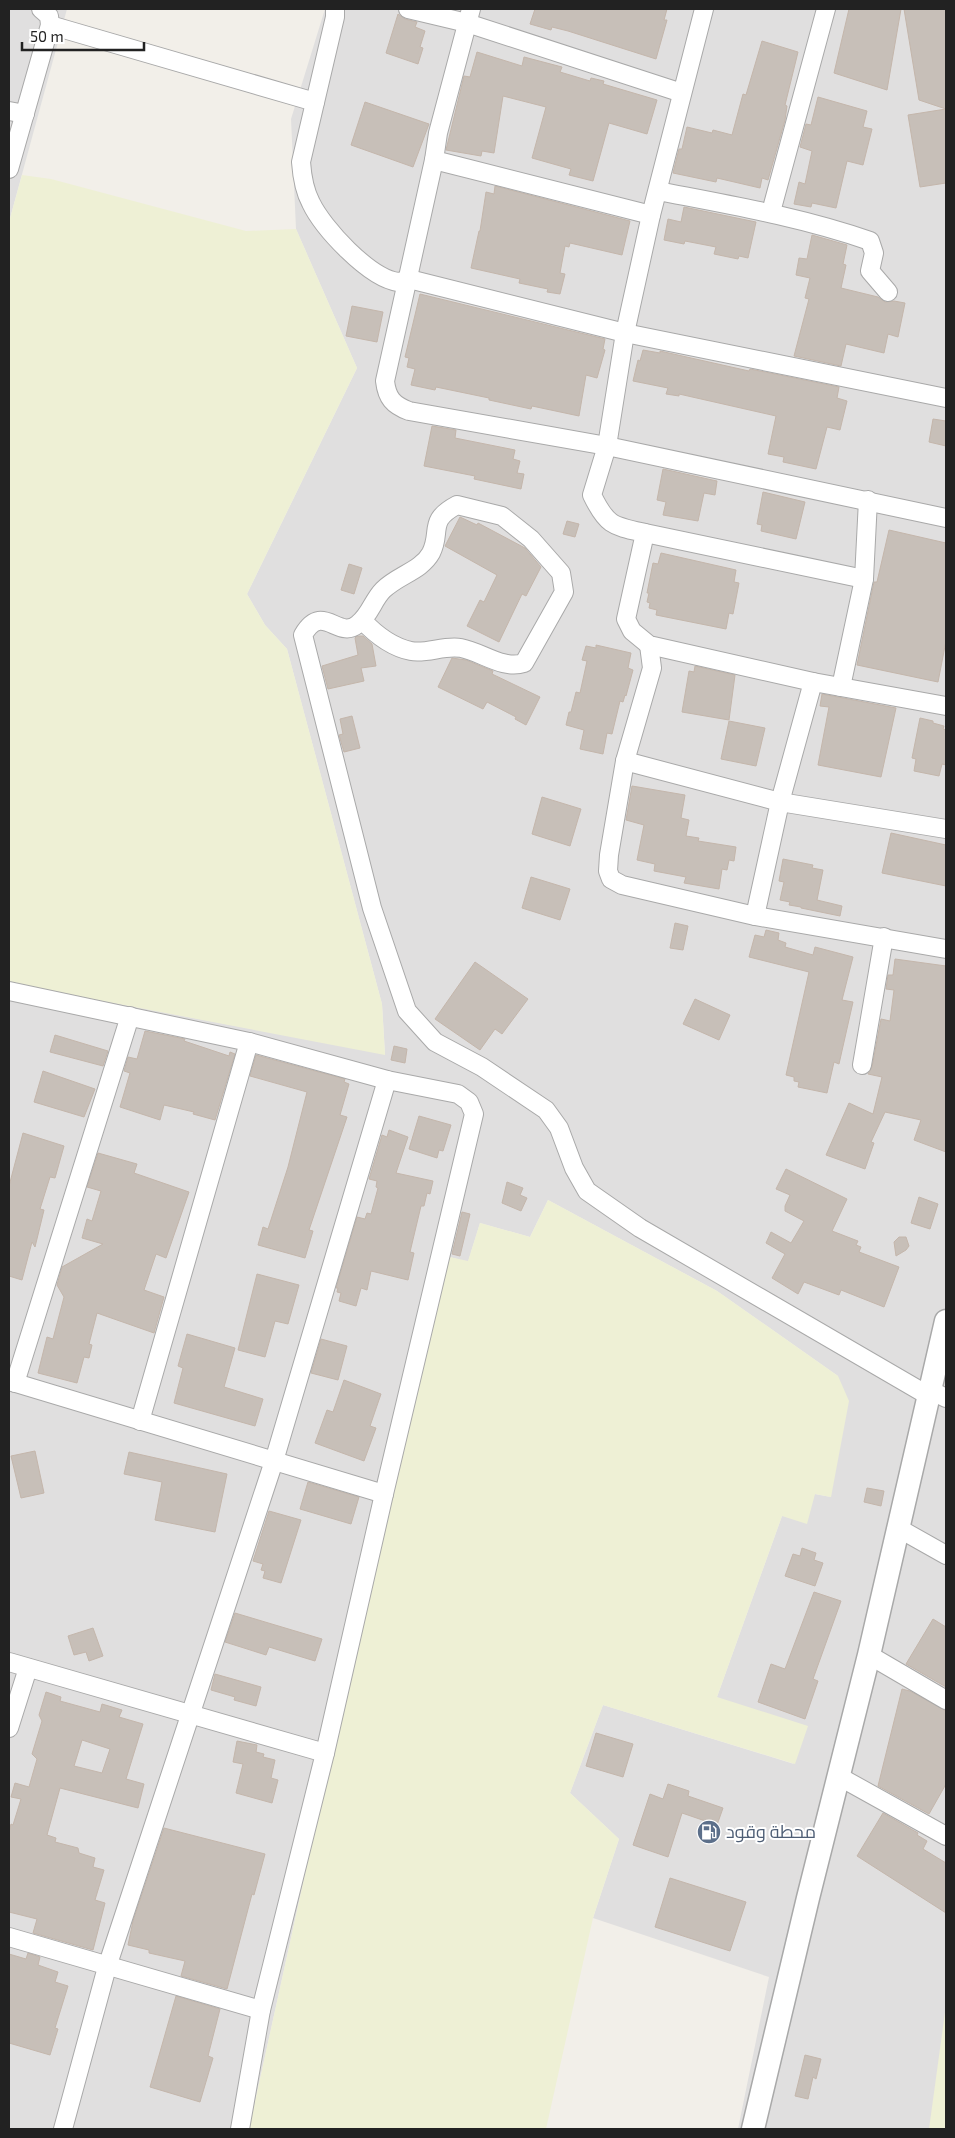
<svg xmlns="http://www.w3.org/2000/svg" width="955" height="2138" font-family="'Exo 2',Cairo,sans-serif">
<rect width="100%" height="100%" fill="#f2efe9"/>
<g fill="#e0dfdf">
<polygon points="9,9 67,9 9,222"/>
<polygon points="325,9 946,9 946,2129 738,2129 769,1977 593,1918 619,1839 570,1793 603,1705 794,1764 717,1697 782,1516 815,1494 831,1497 838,1376 717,1291 548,1200 530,1237 480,1223 468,1262 446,1256 320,1806 249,2129 9,2129 9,983 385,1054 382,1004 287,649 265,625 247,594 357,368 296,229 291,119"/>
</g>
<g fill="#eef0d5">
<polygon points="22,175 51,179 246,231 296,229 357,368 247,594 265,625 287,649 382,1004 385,1055 9,983 9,222"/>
<polygon points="548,1200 717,1291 838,1376 849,1401 831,1497 815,1494 807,1524 782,1516 717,1697 808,1726 795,1764 603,1705 570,1793 619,1839 593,1918 546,2129 249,2129 320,1806 445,1256 468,1261 480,1223 530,1237"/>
<polygon points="946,2005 946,2129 929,2129"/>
</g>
<g fill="#c7bfb8" stroke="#c4b6ab" fill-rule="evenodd">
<polygon points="535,9 667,9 664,20 667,20 656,59 568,31 552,27 551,30 530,24"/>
<polygon points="849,9 901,9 887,90 834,73"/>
<polygon points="904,9 946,9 946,109 919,100"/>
<polygon points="398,14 405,19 417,22 415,27 425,31 420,47 423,48 418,64 386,53"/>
<polygon points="762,41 798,52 785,105 787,106 785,120 768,180 762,178 760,188 717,178 716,182 673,173 679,149 682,149 687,127 712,133 713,130 732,135 743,94 746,95"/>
<polygon points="477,52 522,66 524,57 562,67 560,72 590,81 591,78 604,81 603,84 657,100 647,134 609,123 593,181 569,175 571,169 532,158 546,107 503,96 494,153 482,151 481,156 446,150 464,76 470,77"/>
<polygon points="818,97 867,111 863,127 872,129 863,165 847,161 836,208 812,203 811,207 794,204 799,182 805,184 812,151 800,147 806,124 811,125"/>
<polygon points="365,102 429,124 413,167 351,145"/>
<polygon points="946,109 946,183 920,187 908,115"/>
<polygon points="495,186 630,221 622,255 570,243 569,247 565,246 560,273 565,274 560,294 547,292 548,289 519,283 520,279 471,268 479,231 480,231 486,192 494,194"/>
<polygon points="684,207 756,222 748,258 739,256 738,259 714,254 716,247 685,241 684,244 664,240 668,219 681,222"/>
<polygon points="812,235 847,245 843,264 846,265 841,288 878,297 885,302 894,301 905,303 898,337 888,334 884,353 846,344 841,366 794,356 809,299 805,298 810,278 796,275 799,258 807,259"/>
<polygon points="420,294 605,339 603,349 605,350 597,378 586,375 579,416 532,406 531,409 489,400 489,398 436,387 435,390 411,385 415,369 407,367 409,358 405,357"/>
<polygon points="352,306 383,312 377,342 346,336"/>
<polygon points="643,350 660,353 660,351 749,371 750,369 839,387 837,398 847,401 840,430 827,427 816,469 783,462 784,457 768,454 776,416 679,394 679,396 666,394 668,388 633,381 638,360 640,361"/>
<polygon points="933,419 946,421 946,446 929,442"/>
<polygon points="432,426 456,430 455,438 515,450 513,459 520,461 517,473 524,474 521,489 474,479 475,476 424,466"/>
<polygon points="663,469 717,481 715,495 704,493 698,521 663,515 666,502 657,500"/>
<polygon points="763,492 805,502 796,539 761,531 762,525 757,524"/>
<polygon points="460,517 477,525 478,523 525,548 541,567 526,596 522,594 499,642 467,626 480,600 484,602 497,575 445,546"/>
<polygon points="567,521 579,524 575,537 563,534"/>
<polygon points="889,530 946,543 946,641 938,682 857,665 874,582 877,582"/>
<polygon points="661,553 736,570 734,582 739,583 733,614 729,613 726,629 656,615 657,610 649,608 650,603 647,602 649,593 647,593 653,563 658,564"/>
<polygon points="349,564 362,568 354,594 341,590"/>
<polygon points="357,636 363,636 372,644 376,666 361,668 364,681 328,689 322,666 358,655 355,638"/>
<polygon points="596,645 631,653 628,668 633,670 626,696 625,695 623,702 620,701 612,734 607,733 603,754 580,749 584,730 566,725 569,712 571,712 576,692 580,693 587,661 582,660 586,646 596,648"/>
<polygon points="452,658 466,660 493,671 492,674 540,697 526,725 515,719 516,717 487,702 483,709 438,687"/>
<polygon points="695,666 735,675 729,720 682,712 689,671 694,672"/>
<polygon points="822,694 896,708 881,777 818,765 829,707 820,706"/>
<polygon points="352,716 360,748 344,752 339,735 343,734 340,719"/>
<polygon points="920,718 933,721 933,723 944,726 943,729 946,730 946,765 942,764 939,776 914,771 916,759 912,758"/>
<polygon points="729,721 765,728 756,766 721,759"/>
<polygon points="632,786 685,795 681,818 689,820 686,836 699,838 698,841 736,847 734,861 729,860 727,870 722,869 719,889 684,883 686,877 654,871 655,864 637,860 644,825 626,820"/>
<polygon points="542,797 581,809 570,846 532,834"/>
<polygon points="891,833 946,845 946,886 882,873"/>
<polygon points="783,859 813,865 812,868 823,870 817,900 842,906 840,916 801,908 801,907 789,905 790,902 780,900 784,882 779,881"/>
<polygon points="531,877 570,889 560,920 522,908"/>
<polygon points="675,923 688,926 683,950 670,948"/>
<polygon points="766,930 779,933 778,940 786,943 785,947 813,955 815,947 853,957 842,1000 853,1002 839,1064 834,1062 827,1093 798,1087 799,1082 794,1081 794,1077 786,1075 809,972 749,957 755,935 764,937"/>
<polygon points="895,959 946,966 946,1152 914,1140 921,1120 885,1112 871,1142 874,1143 865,1169 826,1155 849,1103 873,1114 882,1077 868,1074 872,1067 881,1019 890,1021 894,990 886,989 888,975 893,975"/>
<polygon points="475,962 528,999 502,1034 495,1029 480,1050 435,1019"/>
<polygon points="695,999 730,1015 719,1040 683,1024"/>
<polygon points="145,1031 185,1039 184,1041 229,1056 230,1052 235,1054 215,1120 193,1114 194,1112 164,1105 160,1120 120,1107 130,1073 124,1071 128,1057 137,1059"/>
<polygon points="55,1035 108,1051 103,1066 50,1052"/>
<polygon points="394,1046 407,1049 405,1063 391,1060"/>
<polygon points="256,1055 345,1079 344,1082 349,1084 340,1115 347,1117 309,1230 313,1231 305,1258 258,1245 263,1227 268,1229 288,1167 307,1092 250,1076"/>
<polygon points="43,1071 95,1089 84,1117 34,1102"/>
<polygon points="419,1116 451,1125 443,1151 439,1150 437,1158 409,1149"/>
<polygon points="389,1130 408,1137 396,1173 433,1181 430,1194 427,1193 424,1206 421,1206 410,1252 414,1253 408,1280 371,1271 367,1290 361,1288 356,1306 339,1301 341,1293 337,1292 338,1288 336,1288 357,1217 365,1219 367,1213 371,1214 378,1188 376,1187 377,1181 369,1179 382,1135 387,1137"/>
<polygon points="23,1133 64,1146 55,1178 50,1177 40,1209 44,1210 35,1247 32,1242 22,1280 9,1276 9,1186"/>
<polygon points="98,1153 137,1164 134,1173 189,1192 166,1258 156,1254 144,1290 164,1297 154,1333 97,1313 89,1344 92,1345 89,1358 84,1357 77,1383 38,1373 47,1337 53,1339 64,1297 57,1285 62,1267 103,1244 82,1238 87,1219 92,1221 101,1191 87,1187"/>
<polygon points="786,1169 847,1199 832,1231 858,1241 856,1245 861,1247 859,1252 899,1267 884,1307 841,1290 839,1295 804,1282 798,1294 772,1278 785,1254 766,1243 771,1232 791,1243 804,1221 785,1211 785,1206 790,1195 776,1189"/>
<polygon points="507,1182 523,1188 520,1195 527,1198 521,1211 502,1203"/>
<polygon points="919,1197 938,1204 930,1229 911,1223"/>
<polygon points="462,1212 470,1214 460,1256 452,1254"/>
<polygon points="899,1237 906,1237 909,1246 906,1250 896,1256 894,1242"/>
<polygon points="257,1274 299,1285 288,1324 275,1321 265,1357 238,1350"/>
<polygon points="187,1334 235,1348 224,1387 263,1399 255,1426 174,1403 183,1368 178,1366"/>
<polygon points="321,1339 347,1346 338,1380 311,1373"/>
<polygon points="344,1380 381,1394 370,1426 376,1428 364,1461 315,1443 327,1410 333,1412"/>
<polygon points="35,1451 44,1493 21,1498 11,1456"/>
<polygon points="129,1452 227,1474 215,1532 155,1520 162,1482 124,1474"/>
<polygon points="308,1482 359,1497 351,1524 300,1509"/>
<polygon points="867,1488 884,1491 881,1506 864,1502"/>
<polygon points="269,1511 301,1520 281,1583 263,1578 265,1571 261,1570 263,1564 253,1561"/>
<polygon points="802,1548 816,1553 814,1560 823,1563 815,1586 785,1576 793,1554 800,1556"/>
<polygon points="814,1592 841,1601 813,1679 818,1681 805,1719 758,1702 771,1664 785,1669"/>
<polygon points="235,1613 322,1639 315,1661 269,1647 266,1655 225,1642"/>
<polygon points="933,1619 946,1627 946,1687 906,1664"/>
<polygon points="93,1628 103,1656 89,1661 86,1652 74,1655 68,1636"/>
<polygon points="215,1674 261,1687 256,1706 234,1700 235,1697 211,1690"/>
<polygon points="902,1689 910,1691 946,1711 946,1784 929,1814 878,1786"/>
<path d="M46,1692L61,1697L60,1701L100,1712L102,1704L122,1710L119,1717L143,1724L126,1779L144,1784L138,1808L60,1788L47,1835L56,1838L55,1842L78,1848L79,1853L95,1858L93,1867L104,1870L95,1900L105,1903L93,1950L33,1933L37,1919L9,1912V1832L11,1824L13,1825L21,1799L11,1797L15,1783L29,1787L37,1759L32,1754L42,1721L39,1715ZM82,1740L110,1749L102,1773L74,1766Z"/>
<polygon points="596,1733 633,1744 623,1777 586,1766"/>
<polygon points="237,1741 257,1745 256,1752 264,1754 263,1757 275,1760 271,1778 278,1780 272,1803 236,1793 243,1764 233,1762"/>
<polygon points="668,1784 689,1791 688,1796 723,1808 717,1825 682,1813 668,1857 633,1845 650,1794 663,1799"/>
<polygon points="883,1813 918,1833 917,1835 927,1841 923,1849 946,1863 946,1913 857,1856"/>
<polygon points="164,1828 265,1854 254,1895 252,1894 227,1989 181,1976 185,1961 149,1953 149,1950 128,1945 133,1921"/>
<polygon points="670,1878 746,1902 730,1951 655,1927"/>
<polygon points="28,1953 40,1957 38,1965 58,1972 55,1982 68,1986 55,2028 58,2029 50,2055 9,2043 9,1954 26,1959"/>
<polygon points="176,1996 220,2009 208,2056 213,2058 200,2102 150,2087"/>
<polygon points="805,2055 821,2059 816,2079 813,2077 808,2099 795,2096"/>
</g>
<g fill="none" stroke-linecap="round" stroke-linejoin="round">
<g stroke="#a9a9a9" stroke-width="20">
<g id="minor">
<path d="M335,9V17L301,162C302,176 304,190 311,203C323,228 369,278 398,282C401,282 405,280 409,279L625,333L946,398"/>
<polyline points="408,9 467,23 682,93"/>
<path d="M471,9L438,133L434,160L385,381C387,398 393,405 409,411L607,446L946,518"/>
<path d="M704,9L651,215L625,333L607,446L592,495C607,526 613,526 645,533L626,619L632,631L649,645L813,682L946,706"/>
<polyline points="50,25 315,102"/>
<polyline points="9,111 25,114"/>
<polyline points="434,160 651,215"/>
<polyline points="9,169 50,25 49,16 41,9"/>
<path d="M658,191C730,205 801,217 870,241L874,253L870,271L888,292"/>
<polyline points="771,212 826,9"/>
<polyline points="645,533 864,579"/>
<path d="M362,620C376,635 391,647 411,651C427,654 444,645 461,648C482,652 503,670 524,663L564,592L561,573L531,539L502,516L457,505C427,521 442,531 431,553C421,571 398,575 383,590C373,600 370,615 358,624C338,641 323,601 303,635L372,908L407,1011L435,1042L482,1067L546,1110L559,1128L574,1168L587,1191L640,1228L929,1396"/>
<polyline points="649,645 652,668 625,761 609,855 608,871 611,879 622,885 755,916 946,949"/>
<polyline points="841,687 864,579 868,500"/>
<polyline points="625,761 780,802 946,829"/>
<polyline points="755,916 780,802 813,682"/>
<polyline points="9,991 249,1042 387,1080 458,1094 469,1102 474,1114 384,1494 325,1753 261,2010 240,2129"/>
<polyline points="862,1065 884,937"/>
<polyline points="9,1381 384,1494"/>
<polyline points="15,1383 130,1016"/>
<polyline points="930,1390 946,1398"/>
<polyline points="140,1421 249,1042"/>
<polyline points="898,1528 946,1555"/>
<polyline points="869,1655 946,1700"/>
<polyline points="9,1662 325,1753"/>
<polyline points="9,1728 28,1668"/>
<polyline points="838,1776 946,1836"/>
<polyline points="9,1937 261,2010"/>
<polyline points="63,2129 107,1967 274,1461 387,1080"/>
</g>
</g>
<g stroke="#a9a9a9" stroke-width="25">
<polyline id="tertiary" points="753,2129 808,1898 869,1655 946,1321"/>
</g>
<use href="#minor" stroke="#fff" stroke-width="18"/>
<use href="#tertiary" stroke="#fff" stroke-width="22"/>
</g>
<defs>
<g id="fuel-disc" transform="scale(1.25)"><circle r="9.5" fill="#5c6f8a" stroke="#fff"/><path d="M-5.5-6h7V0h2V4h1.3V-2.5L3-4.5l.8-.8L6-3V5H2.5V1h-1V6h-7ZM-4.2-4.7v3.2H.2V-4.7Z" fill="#fff"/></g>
</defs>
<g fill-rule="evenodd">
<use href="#fuel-disc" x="709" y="1832"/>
</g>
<g text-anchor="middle" stroke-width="4" stroke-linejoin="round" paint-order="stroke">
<g font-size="18" fill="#4e5e75" stroke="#fff" text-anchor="start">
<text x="726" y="1838">محطة وقود</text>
</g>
</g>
<rect width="955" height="2138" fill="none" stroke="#222222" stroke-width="20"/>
<path d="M22 42v8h122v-8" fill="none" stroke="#222222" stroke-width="2.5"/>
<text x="30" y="42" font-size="15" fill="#222222" stroke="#ffffff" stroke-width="4" paint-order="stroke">50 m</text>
</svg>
